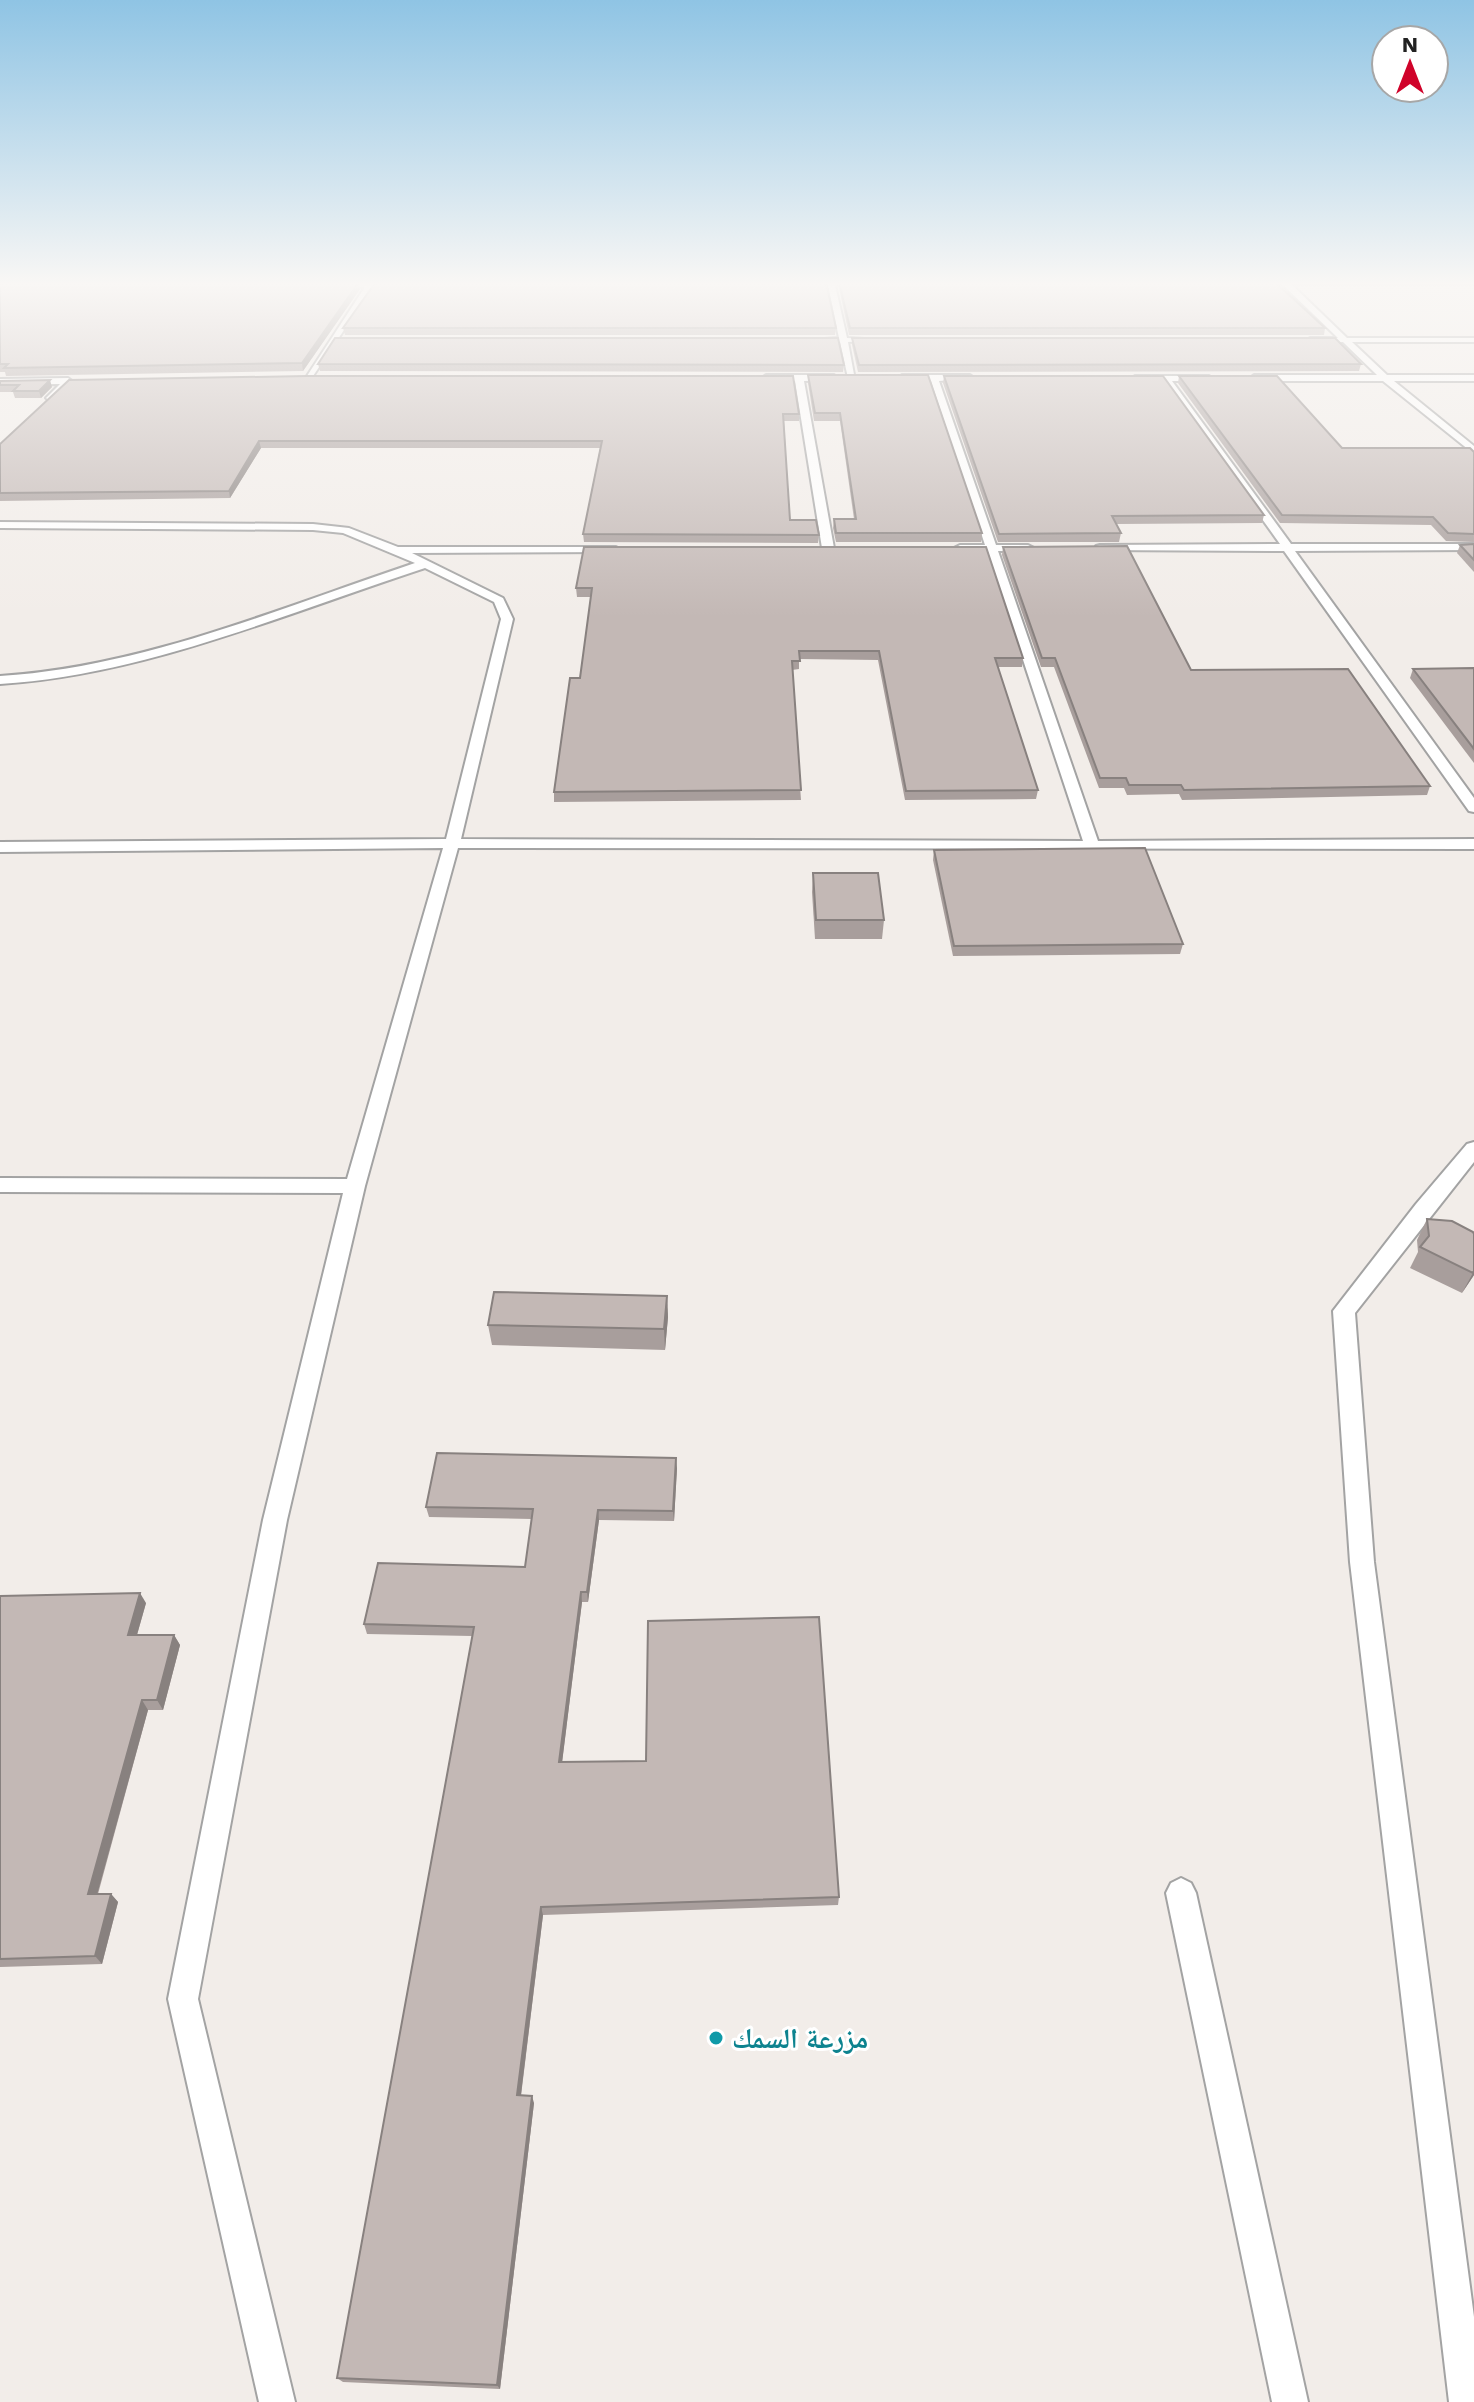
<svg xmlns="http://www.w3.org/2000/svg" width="1474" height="2402" font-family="'Work Sans','Noto Naskh Arabic',sans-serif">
<rect width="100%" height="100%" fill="#f2ede9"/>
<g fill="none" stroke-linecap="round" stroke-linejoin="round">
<g stroke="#a3a3a3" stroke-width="4">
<g id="lane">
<polygon points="369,281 402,285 373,287 311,379 305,379 365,287 330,285"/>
<polygon points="801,281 870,283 835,285 847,338 882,340 848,342 855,380 848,378 840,342 810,340 839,338 828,285 802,285 798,283"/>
<polygon points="1474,281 1474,284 1291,284 1347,338 1474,338 1474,342 1352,342 1387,375 1474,375 1474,381 1394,381 1474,446 1474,454 1383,381 1254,381 1250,378 1254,375 1377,375 1343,342 1307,342 1310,338 1338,338 1282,284 1250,284 1247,281"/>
<polygon points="834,375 837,380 804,381 834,548 828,551 822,548 795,381 762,378 766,375"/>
<path d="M902,375H970L974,378L939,381L996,545H1028L1034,548L1028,551H998L1098,841L1474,839V849L458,848L365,1186L287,1520L198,1999L295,2402H259L168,1999L263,1520L343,1193L0,1192V1178L347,1179L443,848L0,852V842L446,839L501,619L494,602L425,568C287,613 145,675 0,684V676C143,667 280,608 415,563L343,533L313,530L0,528V522L313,524L349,528L398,547H616L618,549L612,552L412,553L503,598L513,619L461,839L1083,841L987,551H960L954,548L960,545H985L931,381L899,380Z"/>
<polygon points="1135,376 1209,376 1206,381 1172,381 1291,544 1474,544 1474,550 1295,551 1474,798 1474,812 1469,811 1284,551 1096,550 1096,546 1100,545 1280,544 1163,381 1138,381"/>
<polygon points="0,379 68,378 72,381 50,401 46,398 60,384 0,385"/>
<polygon points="1474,1142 1474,1162 1355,1313 1374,1562 1474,2317 1474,2402 1449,2402 1350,1562 1333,1311 1416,1204 1467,1144"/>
<polygon points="1181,1878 1191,1883 1196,1893 1308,2402 1272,2402 1166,1893 1171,1883"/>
</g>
</g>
<use href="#lane" fill="#fff" fill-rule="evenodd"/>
</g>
<g fill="#a89e9c">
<polygon points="0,282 360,289 303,371 6,376 5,372 0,372"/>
<polygon points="839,282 1325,328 1324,335 849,335 839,288"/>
<polygon points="343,328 836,328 835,335 345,335"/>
<polygon points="852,338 1361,364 1359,371 858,372 852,345"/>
<polygon points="318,364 844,365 843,372 320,371"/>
<polygon points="808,375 982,533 981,542 836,542 833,528 834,519 854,519 840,421 814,421 808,383"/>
<polygon points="944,376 1264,515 1262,523 1116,524 1121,533 1119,542 998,542 943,383"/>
<polygon points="1179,376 1342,448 1474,452 1474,542 1446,541 1431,525 1280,523 1178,383"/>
<polygon points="0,381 52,387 41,398 15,398 13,392 0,392"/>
<polygon points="799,414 799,421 784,421 790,520 819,535 818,543 584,542 583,534 600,448 261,448 230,498 0,501 0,444"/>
<polygon points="1474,544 1474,572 1457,553 1460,545"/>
<polygon points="584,547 1023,658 1022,667 998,667 1038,790 1036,799 905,800 878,660 799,659 799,669 792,670 801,800 554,802 554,792 580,678 591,597 577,597 576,588"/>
<polygon points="1003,547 1191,670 1430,786 1427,795 1182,800 1179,794 1127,795 1124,788 1099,788 1054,667 1041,667 1002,555"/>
<polygon points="1474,668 1474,763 1410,678 1413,669"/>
<polygon points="934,850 1183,944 1180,954 953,956 933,860"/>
<polygon points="813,873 884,920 882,939 815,939 812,892"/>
<polygon points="1427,1219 1474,1234 1474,1275 1462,1293 1410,1268 1418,1252 1417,1240"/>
<polygon points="667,1296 668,1317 665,1350 492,1345 488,1325"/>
<polygon points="677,1468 674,1521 599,1520 588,1602 582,1602 562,1762 839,1897 838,1905 543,1915 521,2096 534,2103 500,2389 343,2382 337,2378 472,1636 367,1634 364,1624 525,1567 532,1519 429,1517 426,1507"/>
<polygon points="0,1596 146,1603 137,1635 174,1635 180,1645 163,1710 148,1710 98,1894 111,1894 118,1902 102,1964 0,1967"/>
</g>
<g fill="#88817f">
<polygon points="359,282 360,289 303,371 302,363"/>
<polygon points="50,380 52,387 41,398 39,391"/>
<polygon points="259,441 261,448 230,498 229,491"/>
<polygon points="1474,1271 1474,1275 1462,1293"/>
<polygon points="667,1296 668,1317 665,1350 664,1329"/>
<polygon points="676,1458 677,1468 674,1521 673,1511"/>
<polygon points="598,1510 599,1520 588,1602 587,1592"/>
<polygon points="581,1592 582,1602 561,1771 559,1762"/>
<polygon points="140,1593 146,1603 134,1645 128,1635"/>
<polygon points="174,1635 180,1645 163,1710 157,1700"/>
<polygon points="142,1700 148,1710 95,1902 88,1894"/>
<polygon points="111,1894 118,1902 102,1964 95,1956"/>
<polygon points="541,1907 543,1915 520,2102 517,2095"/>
<polygon points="532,2096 534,2103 500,2389 497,2385"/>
</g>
<g fill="#c3b8b5" stroke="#88817f" stroke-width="2">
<polygon points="1274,281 1325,328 850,328 839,282"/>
<polygon points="0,282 359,282 302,363 4,368 8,364 0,364"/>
<polygon points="826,282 836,328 343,328 375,283"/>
<polygon points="335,338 838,338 844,365 318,364"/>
<polygon points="852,338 1335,338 1361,364 859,365"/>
<polygon points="808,375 928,375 982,533 836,533 834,519 856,519 840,413 815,413"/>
<polygon points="307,376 793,376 799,414 783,414 790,520 816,520 819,535 583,534 602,441 259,441 229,491 0,493 0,444 69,380"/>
<polygon points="944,376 1163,376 1264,515 1112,516 1121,533 999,534"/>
<polygon points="1179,376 1277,376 1342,448 1470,448 1474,452 1474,534 1448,533 1433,517 1282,515"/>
<polygon points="50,380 39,391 13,391 19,385 0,385 0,381"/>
<polygon points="1474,544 1474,560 1460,545"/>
<polygon points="1127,546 1191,670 1348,669 1430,786 1184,790 1181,785 1129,785 1126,778 1100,778 1055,658 1042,658 1003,547"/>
<polygon points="584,547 986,547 1023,658 995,658 1038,790 906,791 879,651 799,651 800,661 792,661 801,790 554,792 570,678 580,678 592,588 576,588"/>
<polygon points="1474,668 1474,749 1413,669"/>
<polygon points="1145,848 1183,944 954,946 934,850"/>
<polygon points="813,873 878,873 884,920 816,920"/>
<polygon points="1427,1219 1452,1221 1473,1232 1474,1234 1474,1271 1473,1273 1420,1247 1429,1236"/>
<polygon points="494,1292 667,1296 664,1329 488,1325"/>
<polygon points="437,1453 676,1458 673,1511 598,1510 587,1592 581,1592 559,1762 646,1761 648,1621 819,1617 839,1897 541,1907 517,2095 532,2096 497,2385 337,2378 474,1627 364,1624 378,1563 525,1567 533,1509 426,1507"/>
<polygon points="140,1593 128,1635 174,1635 157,1700 142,1700 88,1894 111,1894 95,1956 0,1959 0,1596"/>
</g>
<linearGradient id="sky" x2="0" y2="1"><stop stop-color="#8fc4e4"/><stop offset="0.46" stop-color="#f9f7f5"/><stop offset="1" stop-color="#f9f7f5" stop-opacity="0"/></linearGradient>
<rect width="1474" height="617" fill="url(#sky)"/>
<circle fill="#0f9aa8" stroke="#fff" stroke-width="3" cx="716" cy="2038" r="8"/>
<g text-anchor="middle" stroke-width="6" stroke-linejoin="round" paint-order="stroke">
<g font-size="28" font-weight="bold" fill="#0d838f" stroke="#fff" text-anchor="start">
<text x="732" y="2048">مزرعة السمك</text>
</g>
</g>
<g transform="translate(1410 64)"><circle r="38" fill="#ffffff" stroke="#a7a7a7" stroke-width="2"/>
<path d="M0-6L14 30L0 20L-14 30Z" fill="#d0032a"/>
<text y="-12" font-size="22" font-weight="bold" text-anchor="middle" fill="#222222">N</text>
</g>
</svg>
